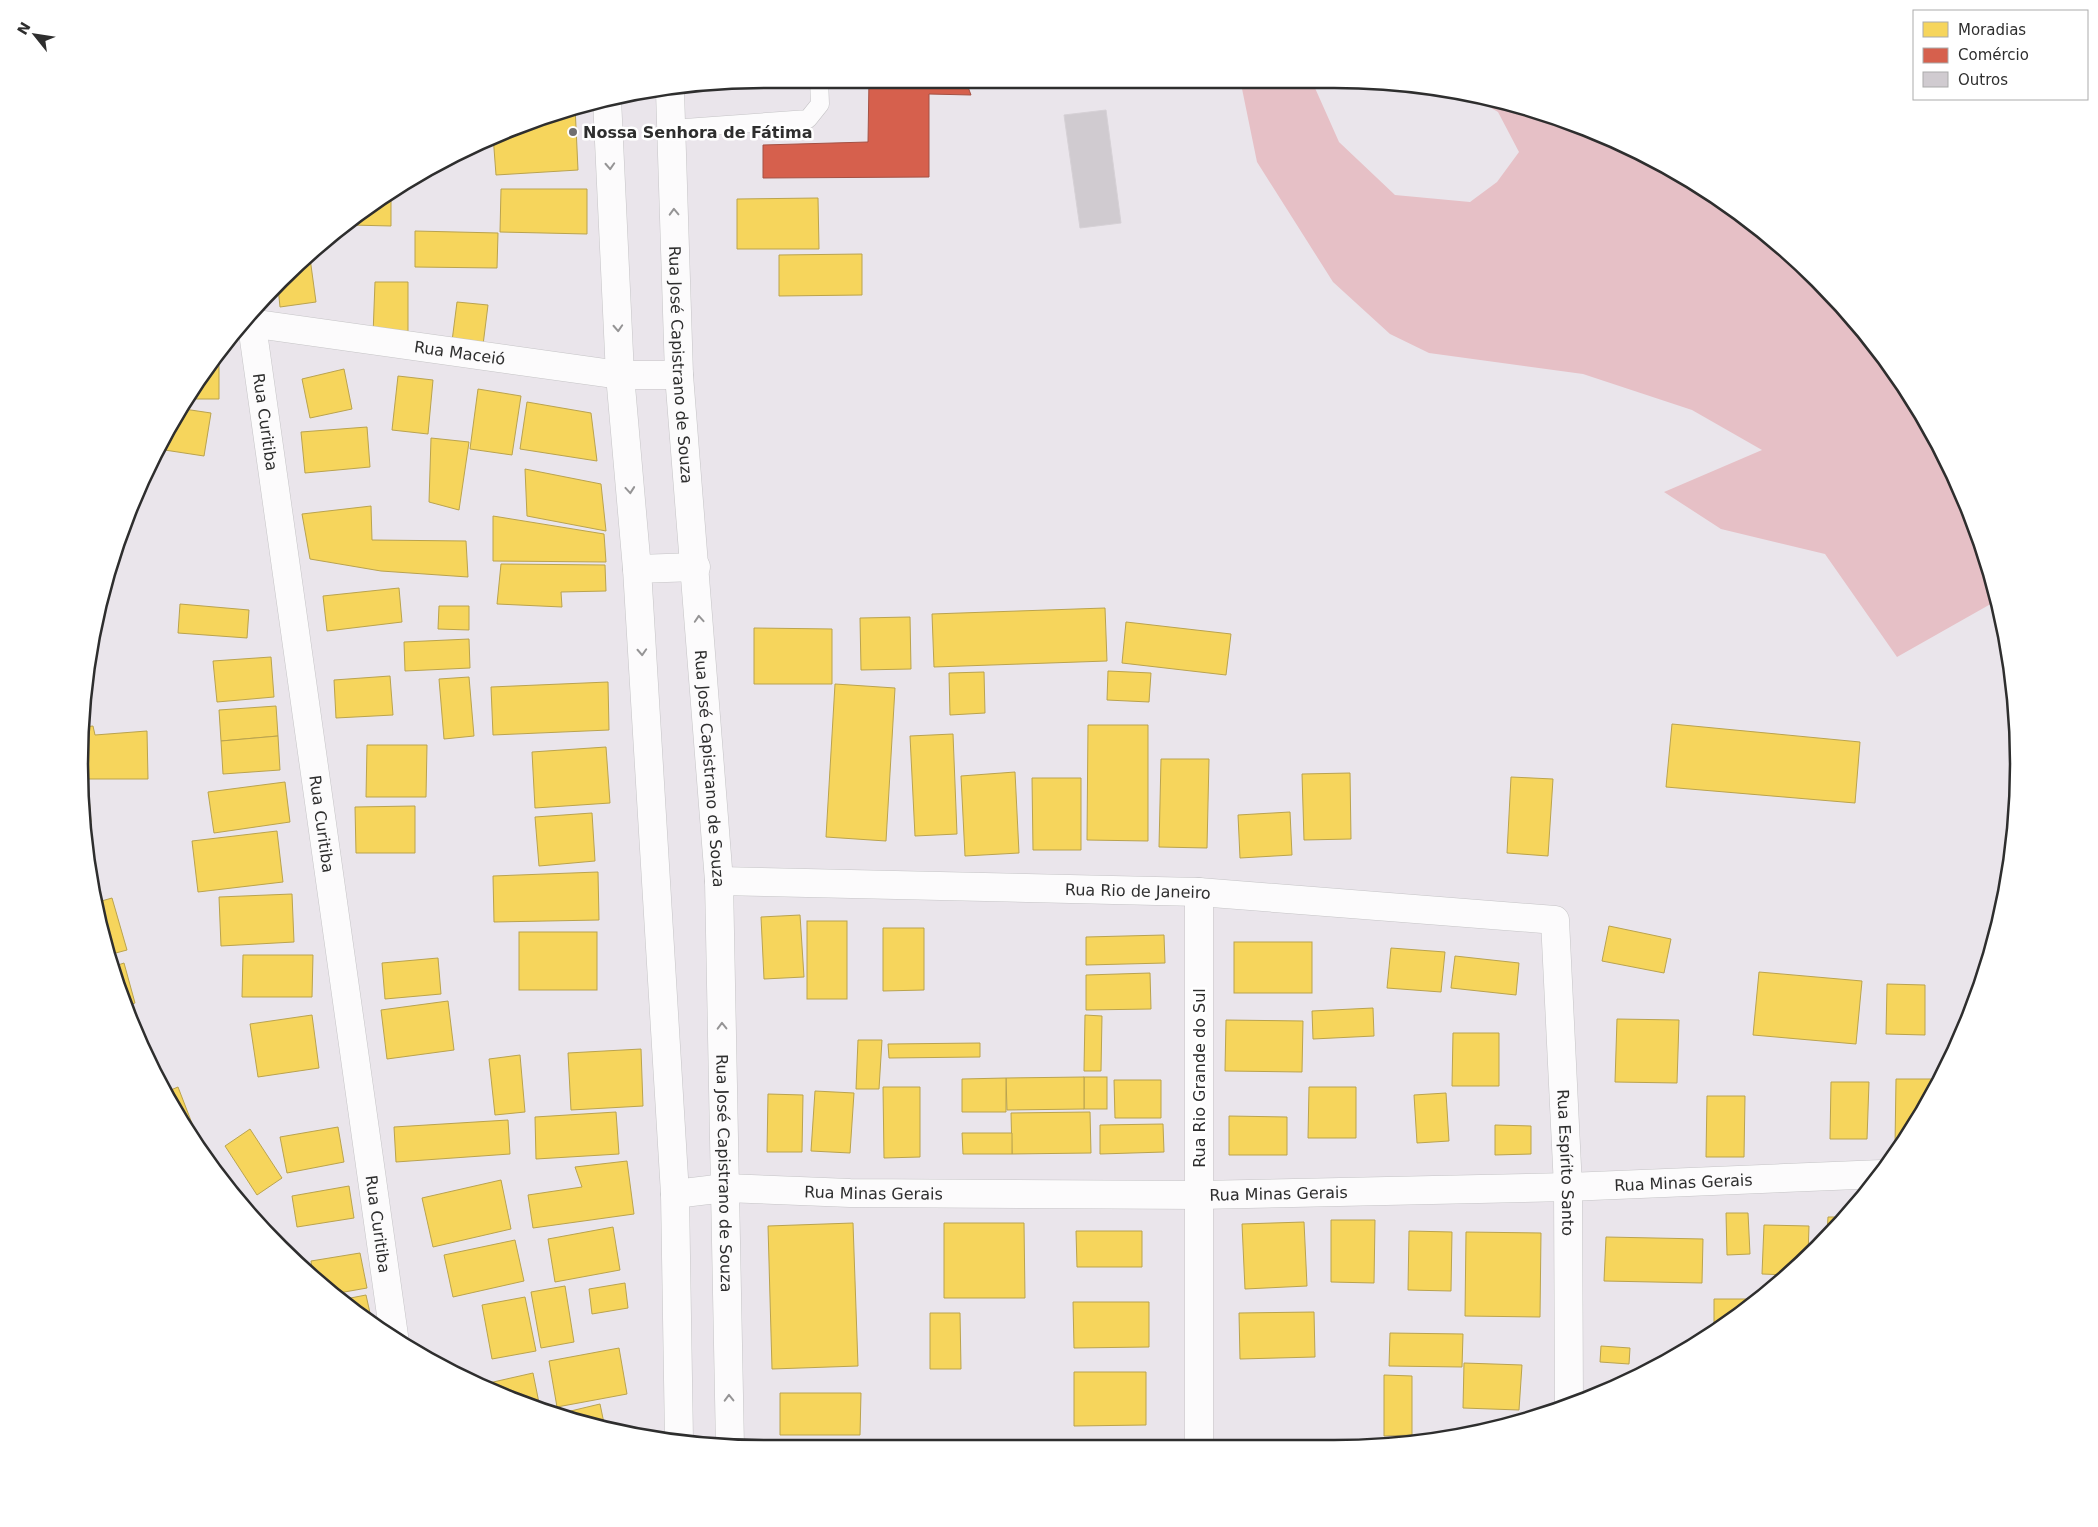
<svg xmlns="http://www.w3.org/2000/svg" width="2098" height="1527" font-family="'DejaVu Sans',sans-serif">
<rect width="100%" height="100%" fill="#eae5eb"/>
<polygon fill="#e6c0c6" points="1240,79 1311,79 1339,142 1395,195 1470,202 1497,182 1519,152 1498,112 1462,91 1596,131 1677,171 1786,248 1850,312 1928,421 1983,544 1996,601 1897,657 1825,554 1721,529 1664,492 1762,450 1692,410 1583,374 1429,353 1390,334 1333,282 1257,162"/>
<g fill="#f6d55c" stroke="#baa34e">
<polygon points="575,106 578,170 496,175 493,135"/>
<polygon points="501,189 587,189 587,234 500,232"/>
<polygon points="391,190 391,226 351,225 351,222"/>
<polygon points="818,198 819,249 737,249 737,199"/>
<polygon points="415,231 498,233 497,268 415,267"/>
<polygon points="862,254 862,295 779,296 779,255"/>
<polygon points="310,258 316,302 280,307 278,287"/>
<polygon points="375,282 408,282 408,342 373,335"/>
<polygon points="457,302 488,305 482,353 451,349"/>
<polygon points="219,357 219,399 191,399"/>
<polygon points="344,369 352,409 310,418 302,379"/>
<polygon points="398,376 433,380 428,434 392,430"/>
<polygon points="478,389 521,396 512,455 470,449"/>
<polygon points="527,402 591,413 597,461 520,449"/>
<polygon points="184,409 211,413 204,456 158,449"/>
<polygon points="367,427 370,467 305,473 301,432"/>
<polygon points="431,438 469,442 459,510 429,502"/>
<polygon points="525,469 601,484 606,531 527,516"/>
<polygon points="371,506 372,540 466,541 468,577 381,571 310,559 302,514"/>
<polygon points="493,516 604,534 606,562 493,561"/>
<polygon points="501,564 605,565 606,591 561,592 562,607 497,604"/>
<polygon points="399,588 402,622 327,631 323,596"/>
<polygon points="180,604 249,610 247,638 178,633"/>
<polygon points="439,606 469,606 469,630 438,629"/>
<polygon points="1105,608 1107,661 934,667 932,614"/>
<polygon points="910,617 911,669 861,670 860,618"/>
<polygon points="1126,622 1231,634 1226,675 1122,663"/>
<polygon points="754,628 832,629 832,684 754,684"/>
<polygon points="469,639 470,668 405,671 404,642"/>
<polygon points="271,657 274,697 217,702 213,661"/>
<polygon points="1108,671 1151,673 1149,702 1107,700"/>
<polygon points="984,672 985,713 950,715 949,673"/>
<polygon points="390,676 393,715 336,718 334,680"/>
<polygon points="469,677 474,736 444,739 439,679"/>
<polygon points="608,682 609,730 493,735 491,687"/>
<polygon points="835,684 895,688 886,841 826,837"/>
<polygon points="276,706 278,736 221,741 219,710"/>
<polygon points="1672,724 1860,742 1855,803 1666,787"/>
<polygon points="1088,725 1148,725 1148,841 1087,840"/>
<polygon points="93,726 95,735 147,731 148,779 80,779 79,763 82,727"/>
<polygon points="953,734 957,834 915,836 910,736"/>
<polygon points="278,736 280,770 223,774 221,741"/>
<polygon points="367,745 427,745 426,797 366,797"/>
<polygon points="606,747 610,803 535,808 532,752"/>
<polygon points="1161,759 1209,759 1207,848 1159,847"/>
<polygon points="1015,772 1019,853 965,856 961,776"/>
<polygon points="1350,773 1351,839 1304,840 1302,774"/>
<polygon points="1511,777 1553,779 1548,856 1507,853"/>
<polygon points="1032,778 1081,778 1081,850 1033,850"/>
<polygon points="285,782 290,822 214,833 208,792"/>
<polygon points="88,784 91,822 83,823 80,785"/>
<polygon points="415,806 415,853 356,853 355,807"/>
<polygon points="1290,812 1292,855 1240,858 1238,815"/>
<polygon points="592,813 595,861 539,866 535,817"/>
<polygon points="277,831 283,882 198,892 192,841"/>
<polygon points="598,872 599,920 494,922 493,876"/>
<polygon points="292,894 294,942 221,946 219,897"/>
<polygon points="112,898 127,950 112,954 98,902"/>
<polygon points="800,915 804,977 764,979 761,917"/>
<rect x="807" y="921" width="40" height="78"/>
<polygon points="1609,926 1671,939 1664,973 1602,961"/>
<polygon points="883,928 924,928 924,990 883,991"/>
<rect x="519" y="932" width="78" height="58"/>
<polygon points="1164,935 1165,963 1086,965 1086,937"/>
<rect x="1234" y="942" width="78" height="51"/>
<polygon points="1391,948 1445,952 1441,992 1387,988"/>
<polygon points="243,955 313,955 312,997 242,997"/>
<polygon points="1455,956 1519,963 1516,995 1451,988"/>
<polygon points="438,958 441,994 385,999 382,963"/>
<polygon points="124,963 135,1003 126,1006 115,966"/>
<polygon points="1759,972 1862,981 1856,1044 1753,1035"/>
<polygon points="1150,973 1151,1009 1086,1010 1086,975"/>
<polygon points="1887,984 1925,985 1925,1035 1886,1034"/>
<polygon points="448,1001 454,1050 387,1059 381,1010"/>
<polygon points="1373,1008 1374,1036 1313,1039 1312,1011"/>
<polygon points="312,1015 319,1068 258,1077 250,1024"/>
<polygon points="1085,1015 1102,1016 1101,1071 1084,1071"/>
<polygon points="1617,1019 1679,1020 1677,1083 1615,1082"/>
<polygon points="1226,1020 1303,1021 1302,1072 1225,1071"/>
<polygon points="1453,1033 1499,1033 1499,1086 1452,1086"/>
<polygon points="858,1040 882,1040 879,1089 856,1089"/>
<polygon points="980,1043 980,1057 889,1058 888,1044"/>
<polygon points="641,1049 643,1106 571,1110 568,1053"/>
<polygon points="520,1055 525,1112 495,1115 489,1059"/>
<rect x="1084" y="1077" width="23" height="32"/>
<polygon points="1084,1077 1084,1109 1007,1110 1006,1078"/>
<polygon points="1006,1078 1006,1112 962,1112 962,1079"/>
<polygon points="1896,1079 1941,1079 1900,1145 1895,1145"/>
<polygon points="1114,1080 1161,1080 1161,1118 1115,1118"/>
<polygon points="1831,1082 1869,1082 1867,1139 1830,1139"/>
<polygon points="178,1087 198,1139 193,1141 166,1092"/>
<polygon points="883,1087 920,1087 920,1157 884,1158"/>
<polygon points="1309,1087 1356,1087 1356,1138 1308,1138"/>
<polygon points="815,1091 854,1093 850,1153 811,1151"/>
<polygon points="1446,1093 1449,1141 1417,1143 1414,1095"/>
<polygon points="768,1094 803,1095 802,1152 767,1152"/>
<polygon points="1707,1096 1745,1096 1744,1157 1706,1157"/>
<polygon points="616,1112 619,1154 536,1159 535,1117"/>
<polygon points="1090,1112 1091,1153 1012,1154 1011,1113"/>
<polygon points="1229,1116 1287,1117 1287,1155 1229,1155"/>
<polygon points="508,1120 510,1154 396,1162 394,1127"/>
<polygon points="1163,1124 1164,1152 1100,1154 1100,1125"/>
<polygon points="1495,1125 1531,1126 1531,1154 1495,1155"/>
<polygon points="338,1127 344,1162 287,1173 280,1137"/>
<polygon points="250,1129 282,1178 257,1195 225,1146"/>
<polygon points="962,1133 1012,1133 1012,1154 963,1154"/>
<polygon points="627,1161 634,1214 533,1228 528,1195 582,1187 575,1167"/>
<polygon points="501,1180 511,1229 433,1247 422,1198"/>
<polygon points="349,1186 354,1218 297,1227 292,1196"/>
<polygon points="1726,1213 1748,1213 1750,1254 1727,1255"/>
<polygon points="1828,1217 1843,1217 1827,1234"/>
<polygon points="1331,1220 1375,1220 1374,1283 1331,1282"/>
<polygon points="1304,1222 1307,1286 1245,1289 1242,1224"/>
<polygon points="853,1223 858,1366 772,1369 768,1226"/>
<polygon points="944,1223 1024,1223 1025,1298 944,1298"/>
<polygon points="1764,1225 1809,1226 1808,1255 1789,1275 1762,1274"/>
<polygon points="613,1227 620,1270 555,1282 548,1239"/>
<polygon points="1076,1231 1142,1231 1142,1267 1077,1267"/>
<polygon points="1409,1231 1452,1232 1451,1291 1408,1290"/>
<polygon points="1466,1232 1541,1233 1540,1317 1465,1316"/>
<polygon points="1606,1237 1703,1239 1702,1283 1604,1281"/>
<polygon points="515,1240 524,1281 453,1297 444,1255"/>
<polygon points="360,1253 367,1288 333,1294 313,1276 311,1261"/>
<polygon points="625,1283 628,1308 592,1314 589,1289"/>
<polygon points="565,1286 574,1342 541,1348 531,1292"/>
<polygon points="366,1295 372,1322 340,1300"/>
<polygon points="525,1297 536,1351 492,1359 482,1305"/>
<polygon points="1714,1299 1755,1299 1714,1326"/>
<polygon points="1073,1302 1149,1302 1149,1347 1074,1348"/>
<polygon points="1314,1312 1315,1357 1240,1359 1239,1313"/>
<polygon points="930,1313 960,1313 961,1369 930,1369"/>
<polygon points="1390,1333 1463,1334 1462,1367 1389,1366"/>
<polygon points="1601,1346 1630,1348 1629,1364 1600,1362"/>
<polygon points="619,1348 627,1394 557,1407 549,1361"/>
<polygon points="1464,1363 1522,1365 1519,1410 1463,1408"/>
<polygon points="1074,1372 1146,1372 1146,1425 1074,1426"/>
<polygon points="533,1373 540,1408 480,1385"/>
<polygon points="1384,1375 1412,1376 1412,1435 1384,1436"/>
<polygon points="1621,1377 1638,1377 1621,1384"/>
<polygon points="780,1393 861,1393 860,1435 780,1435"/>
<polygon points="600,1404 605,1428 587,1425 558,1414"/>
</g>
<g fill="#d6604d" stroke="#a45144">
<polygon points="764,79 803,79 803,81 747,81"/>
<polygon points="869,79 965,79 971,95 929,94 929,177 763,178 763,145 868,142"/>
</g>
<polygon fill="#d0cbd0" stroke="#d6d1d6" points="1106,110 1121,223 1080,228 1064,115"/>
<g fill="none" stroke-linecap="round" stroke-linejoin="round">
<g stroke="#c5c4c6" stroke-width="19">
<polyline id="service" points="671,129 808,119 820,104 819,79"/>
</g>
<g stroke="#c5c4c6" stroke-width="29">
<g id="minor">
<path id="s1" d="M250,311L394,1336"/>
<path id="s2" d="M242,322L620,375H679"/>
<path id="s3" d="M719,881L1199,892L1555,920L1568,1187L1569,1406"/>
<polyline points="1199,892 1199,1444"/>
<path id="s4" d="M675,1194L725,1188L850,1193L1199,1195L1568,1187L1882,1174"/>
</g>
</g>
<g stroke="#c5c4c6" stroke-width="29">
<g id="secondary">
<path id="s5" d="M670,91L679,375L719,881L730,1447"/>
<polyline points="607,99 620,375 637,569 675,1194 679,1440"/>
<polyline points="637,569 696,567"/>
</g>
</g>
<use href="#service" stroke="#fcfbfc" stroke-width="18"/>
<use href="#minor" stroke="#fcfbfc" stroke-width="28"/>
<use href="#secondary" stroke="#fcfbfc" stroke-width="28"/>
</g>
<defs><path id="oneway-chevron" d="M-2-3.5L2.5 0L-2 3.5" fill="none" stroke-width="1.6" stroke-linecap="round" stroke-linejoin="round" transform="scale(1.25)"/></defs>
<g stroke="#959495">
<use href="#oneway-chevron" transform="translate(610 166) rotate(87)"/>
<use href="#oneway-chevron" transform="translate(674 212) rotate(-92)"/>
<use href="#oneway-chevron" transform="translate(618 328) rotate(87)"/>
<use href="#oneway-chevron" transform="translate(630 490) rotate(85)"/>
<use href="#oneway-chevron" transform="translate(699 619) rotate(-94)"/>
<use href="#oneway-chevron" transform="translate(642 652) rotate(87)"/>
<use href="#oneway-chevron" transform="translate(722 1026) rotate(-91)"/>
<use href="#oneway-chevron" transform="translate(729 1398) rotate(-91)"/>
</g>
<circle fill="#706e70" stroke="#fff" stroke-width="2" cx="573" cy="132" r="5"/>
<g text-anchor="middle" stroke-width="5" stroke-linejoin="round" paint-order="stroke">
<g font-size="16" font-weight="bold" fill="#2e2e2e" stroke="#fff" text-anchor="start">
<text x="583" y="138">Nossa Senhora de Fátima</text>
</g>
<g font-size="16" fill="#2e2e2e" stroke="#fff">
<text dy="6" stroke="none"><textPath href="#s2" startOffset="220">Rua Maceió</textPath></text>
<text dy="6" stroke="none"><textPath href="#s5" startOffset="274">Rua José Capistrano de Souza</textPath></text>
<text dy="6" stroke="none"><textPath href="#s1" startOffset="112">Rua Curitiba</textPath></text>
<text dy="6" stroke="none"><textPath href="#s5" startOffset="679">Rua José Capistrano de Souza</textPath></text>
<text dy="6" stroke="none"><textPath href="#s1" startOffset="518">Rua Curitiba</textPath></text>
<text dy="6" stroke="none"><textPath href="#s3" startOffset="419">Rua Rio de Janeiro</textPath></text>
<text transform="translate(1199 1078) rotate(-90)" y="6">Rua Rio Grande do Sul</text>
<text dy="6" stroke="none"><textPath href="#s3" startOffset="1080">Rua Espírito Santo</textPath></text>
<text dy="6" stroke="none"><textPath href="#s5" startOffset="1084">Rua José Capistrano de Souza</textPath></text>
<text dy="6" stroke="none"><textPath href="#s4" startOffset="1009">Rua Minas Gerais</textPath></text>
<text dy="6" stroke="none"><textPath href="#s4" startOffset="199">Rua Minas Gerais</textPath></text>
<text dy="6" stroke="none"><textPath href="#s4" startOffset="604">Rua Minas Gerais</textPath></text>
<text dy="6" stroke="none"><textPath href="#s1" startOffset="922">Rua Curitiba</textPath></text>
</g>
</g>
<path d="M0 0H2098V1527H0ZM764 88H1334A676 676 0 0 1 2010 764V764A676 676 0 0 1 1334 1440H764A676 676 0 0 1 88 764V764A676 676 0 0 1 764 88Z" fill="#fff" fill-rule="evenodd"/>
<path fill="none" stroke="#2e2e2e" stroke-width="2.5" d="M764 88H1334A676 676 0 0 1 2010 764V764A676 676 0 0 1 1334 1440H764A676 676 0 0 1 88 764V764A676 676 0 0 1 764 88Z"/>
<rect x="1913" y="10" width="175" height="90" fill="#ffffff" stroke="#ababab"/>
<rect x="1923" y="22" width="25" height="15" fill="#f6d55c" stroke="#ababab"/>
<text x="1958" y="35" font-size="15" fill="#2e2e2e">Moradias</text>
<rect x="1923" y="48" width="25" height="15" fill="#d6604d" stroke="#ababab"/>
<text x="1958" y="60" font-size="15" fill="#2e2e2e">Comércio</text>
<rect x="1923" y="72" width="25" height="15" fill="#d0cbd0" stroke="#ababab"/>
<text x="1958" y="85" font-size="15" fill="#2e2e2e">Outros</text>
<g transform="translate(35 35) rotate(300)" stroke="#ffffff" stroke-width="4" paint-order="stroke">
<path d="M0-4L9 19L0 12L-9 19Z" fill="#2e2e2e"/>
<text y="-8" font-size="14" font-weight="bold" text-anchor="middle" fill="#2e2e2e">N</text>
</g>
</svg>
